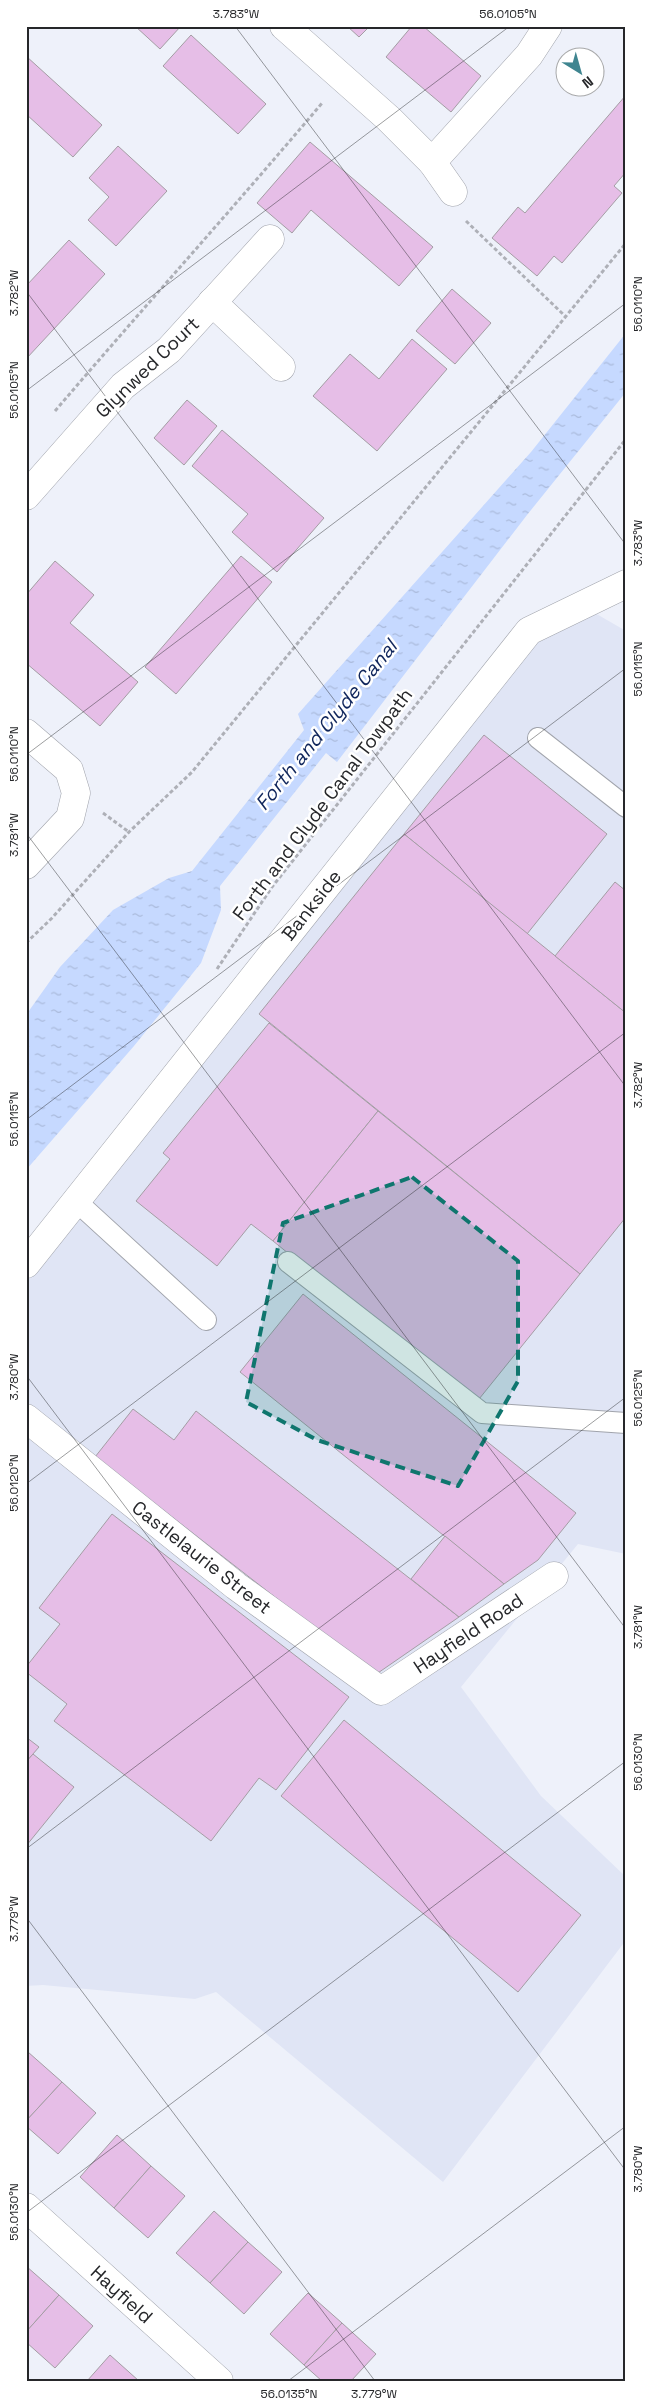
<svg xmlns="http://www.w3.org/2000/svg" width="652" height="2407" font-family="'Space Grotesk',sans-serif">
<defs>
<pattern id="water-ripples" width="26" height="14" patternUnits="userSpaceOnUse" patternTransform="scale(1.25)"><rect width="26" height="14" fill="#c6d9ff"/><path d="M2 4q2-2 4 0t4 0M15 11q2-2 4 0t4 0" fill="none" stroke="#aabadb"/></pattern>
</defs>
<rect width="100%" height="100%" fill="#eef1fa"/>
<polygon fill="#e0e5f5" points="581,605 626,631 626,1554 578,1544 461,1687 541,1796 626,1877 626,1940 443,2182 216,1992 195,1999 43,1985 26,1986 26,1256 529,631"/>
<polygon fill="url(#water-ripples)" points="626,333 626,392 527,515 337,762 326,753 220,886 221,910 201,963 134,1046 26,1170 26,1015 60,967 113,910 169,878 192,871 304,730 298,714 531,452"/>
<g fill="#e6bee7" stroke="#a49da4">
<polygon points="135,26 181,26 160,49"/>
<polygon points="347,26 370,26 359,37"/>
<polygon points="412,26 423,26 481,76 451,112 386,57"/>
<polygon points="191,35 266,104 238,134 163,66"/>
<polygon points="26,56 102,125 73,157 26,114"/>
<polygon points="626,95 626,172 614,186 622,193 562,263 554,256 537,276 492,238 518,207 525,213"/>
<polygon points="310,142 433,247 399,286 311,210 292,233 257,203"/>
<polygon points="118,146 167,191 116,246 88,220 109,197 89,178"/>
<polygon points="69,240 105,274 26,359 26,286"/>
<polygon points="452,289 491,323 455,364 416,331"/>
<polygon points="412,339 447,369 377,451 313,396 350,354 379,379"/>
<polygon points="187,400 217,426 184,465 154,438"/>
<polygon points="222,430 324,518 277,572 232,532 248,514 192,466"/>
<polygon points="241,556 272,582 176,694 145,667"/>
<polygon points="55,561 94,595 70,623 138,682 100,726 26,663 26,595"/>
<polygon points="484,735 607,834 527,934 404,834"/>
<polygon points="404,834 626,1013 626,1217 580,1274 259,1014"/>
<polygon points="615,882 626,891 626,1013 555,956"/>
<polygon points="269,1023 378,1111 273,1241 251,1224 217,1266 136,1201 170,1159 163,1153"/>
<polygon points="378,1111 580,1274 475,1404 273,1241"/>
<polygon points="303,1294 576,1513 538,1560 504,1584 240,1372"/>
<polygon points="133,1409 174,1440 196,1411 459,1617 375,1675 95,1457"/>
<polygon points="112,1514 349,1697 276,1790 259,1778 211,1841 54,1721 67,1704 26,1672 26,1667 60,1624 39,1608"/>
<polygon points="445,1536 504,1584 459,1617 411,1579"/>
<polygon points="344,1720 581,1915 518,1992 281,1796"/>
<polygon points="26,1737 39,1747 26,1762"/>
<polygon points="33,1754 74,1787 26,1846 26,1762"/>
<polygon points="28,2052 62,2082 26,2121 26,2053"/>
<polygon points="62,2082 96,2113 58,2154 26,2126 26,2121"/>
<polygon points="117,2135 151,2166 114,2208 80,2177"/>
<polygon points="151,2166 185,2196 148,2238 114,2208"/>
<polygon points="214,2211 248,2242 210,2283 176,2253"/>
<polygon points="248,2242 282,2272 244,2314 210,2283"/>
<polygon points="26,2266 59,2295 26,2332"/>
<polygon points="308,2293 342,2323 304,2365 270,2334"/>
<polygon points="59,2295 93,2326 55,2368 26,2342 26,2332"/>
<polygon points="342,2323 376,2354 351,2381 322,2381 304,2365"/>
<polygon points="110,2355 139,2381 87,2381"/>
</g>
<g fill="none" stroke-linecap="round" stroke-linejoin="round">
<g stroke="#a1a4ac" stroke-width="22">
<g id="service">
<polyline points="538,738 626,807"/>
<polyline points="76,1201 206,1320"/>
<polyline points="288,1262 482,1413 626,1423"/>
</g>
</g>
<g stroke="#a1a4ac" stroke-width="29">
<g id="minor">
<polyline points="284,26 389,119 432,162 529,55 548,26"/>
<polyline points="432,162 453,192"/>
<polyline points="212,302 281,367"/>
<polyline points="26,496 123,386 169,350 270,239"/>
<polyline points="26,733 69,770 76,793 70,818 26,865"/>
<polyline points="26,1418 236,1586 381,1691 554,1576"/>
<polyline points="26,2207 219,2381"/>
</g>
</g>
<g stroke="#a1a4ac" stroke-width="29">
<polyline id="tertiary" points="26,1264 529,631 626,584"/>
</g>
<g stroke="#aeb0b7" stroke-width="3" stroke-dasharray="4 2.5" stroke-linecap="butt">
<polyline points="26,29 29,26"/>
<polyline points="466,221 565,316"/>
<path d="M55,411C144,307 235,206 323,102"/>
<polyline points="103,813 129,832"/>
<polyline points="26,943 52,918 129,832 192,772 626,243"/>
<polyline points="217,969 272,887 626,439"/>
</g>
<use href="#service" stroke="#fff" stroke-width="20"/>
<use href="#minor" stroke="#fff" stroke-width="28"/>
<use href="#tertiary" stroke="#fff" stroke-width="28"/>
</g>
<path fill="#0f766e" fill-opacity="0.2" stroke="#0f766e" stroke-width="4" stroke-dasharray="10 6" stroke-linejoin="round" d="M412,1177L518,1261V1381L458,1486L317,1440L246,1402L283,1223Z"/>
<path fill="none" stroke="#26272a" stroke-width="1" stroke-opacity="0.45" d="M235,26L626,545M26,291L626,1087M26,391L510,26M26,755L626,303M26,833L626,1629M26,1120L626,668M26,1375L626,2171M26,1484L626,1032M26,1849L626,1397M26,1917L375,2381M26,2213L626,1761M288,2381L626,2126"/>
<g text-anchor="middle" stroke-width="5" stroke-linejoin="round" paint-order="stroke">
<g font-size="19" fill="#26272a" stroke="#fff">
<text transform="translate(147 367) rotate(-44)" y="7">Glynwed Court</text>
<text transform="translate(322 804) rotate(-53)" y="7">Forth and Clyde Canal Towpath</text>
<text transform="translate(311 905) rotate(-52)" y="7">Bankside</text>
<text transform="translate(202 1557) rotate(38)" y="7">Castlelaurie Street</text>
<text transform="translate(468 1633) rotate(-34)" y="7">Hayfield Road</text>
<text transform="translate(122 2294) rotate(42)" y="7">Hayfield</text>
</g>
<g font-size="20" font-style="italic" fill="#10265c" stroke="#fff">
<text transform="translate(326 725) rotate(-51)" y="7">Forth and Clyde Canal</text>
</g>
</g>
<rect width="652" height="2407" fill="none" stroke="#ffffff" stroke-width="55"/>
<g transform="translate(580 72) rotate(143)"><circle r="24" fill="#ffffff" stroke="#a8a9aa"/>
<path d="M0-4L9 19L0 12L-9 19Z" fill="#3f8590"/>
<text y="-8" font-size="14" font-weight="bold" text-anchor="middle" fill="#26272a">N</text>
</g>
<rect x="28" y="28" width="596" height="2352" fill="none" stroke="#26272a" stroke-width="2"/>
<g font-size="12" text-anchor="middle" fill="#26272a">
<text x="236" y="18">3.783°W</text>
<text x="508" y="18">56.0105°N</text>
<text transform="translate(14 293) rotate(-90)" y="4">3.782°W</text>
<text transform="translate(638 304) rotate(-90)" y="4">56.0110°N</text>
<text transform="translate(14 390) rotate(-90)" y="4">56.0105°N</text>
<text transform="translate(638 543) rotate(-90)" y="4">3.783°W</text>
<text transform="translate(638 669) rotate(-90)" y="4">56.0115°N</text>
<text transform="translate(14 754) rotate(-90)" y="4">56.0110°N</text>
<text transform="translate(14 835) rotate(-90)" y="4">3.781°W</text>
<text transform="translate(638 1085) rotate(-90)" y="4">3.782°W</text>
<text transform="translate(14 1119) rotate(-90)" y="4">56.0115°N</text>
<text transform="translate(14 1377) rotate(-90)" y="4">3.780°W</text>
<text transform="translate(638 1398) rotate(-90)" y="4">56.0125°N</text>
<text transform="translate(14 1483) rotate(-90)" y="4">56.0120°N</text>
<text transform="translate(638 1627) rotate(-90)" y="4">3.781°W</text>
<text transform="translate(638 1762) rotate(-90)" y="4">56.0130°N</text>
<text transform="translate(14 1919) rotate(-90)" y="4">3.779°W</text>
<text transform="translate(638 2169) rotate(-90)" y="4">3.780°W</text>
<text transform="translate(14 2212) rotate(-90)" y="4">56.0130°N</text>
<text x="289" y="2398">56.0135°N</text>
<text x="374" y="2398">3.779°W</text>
</g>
</svg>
